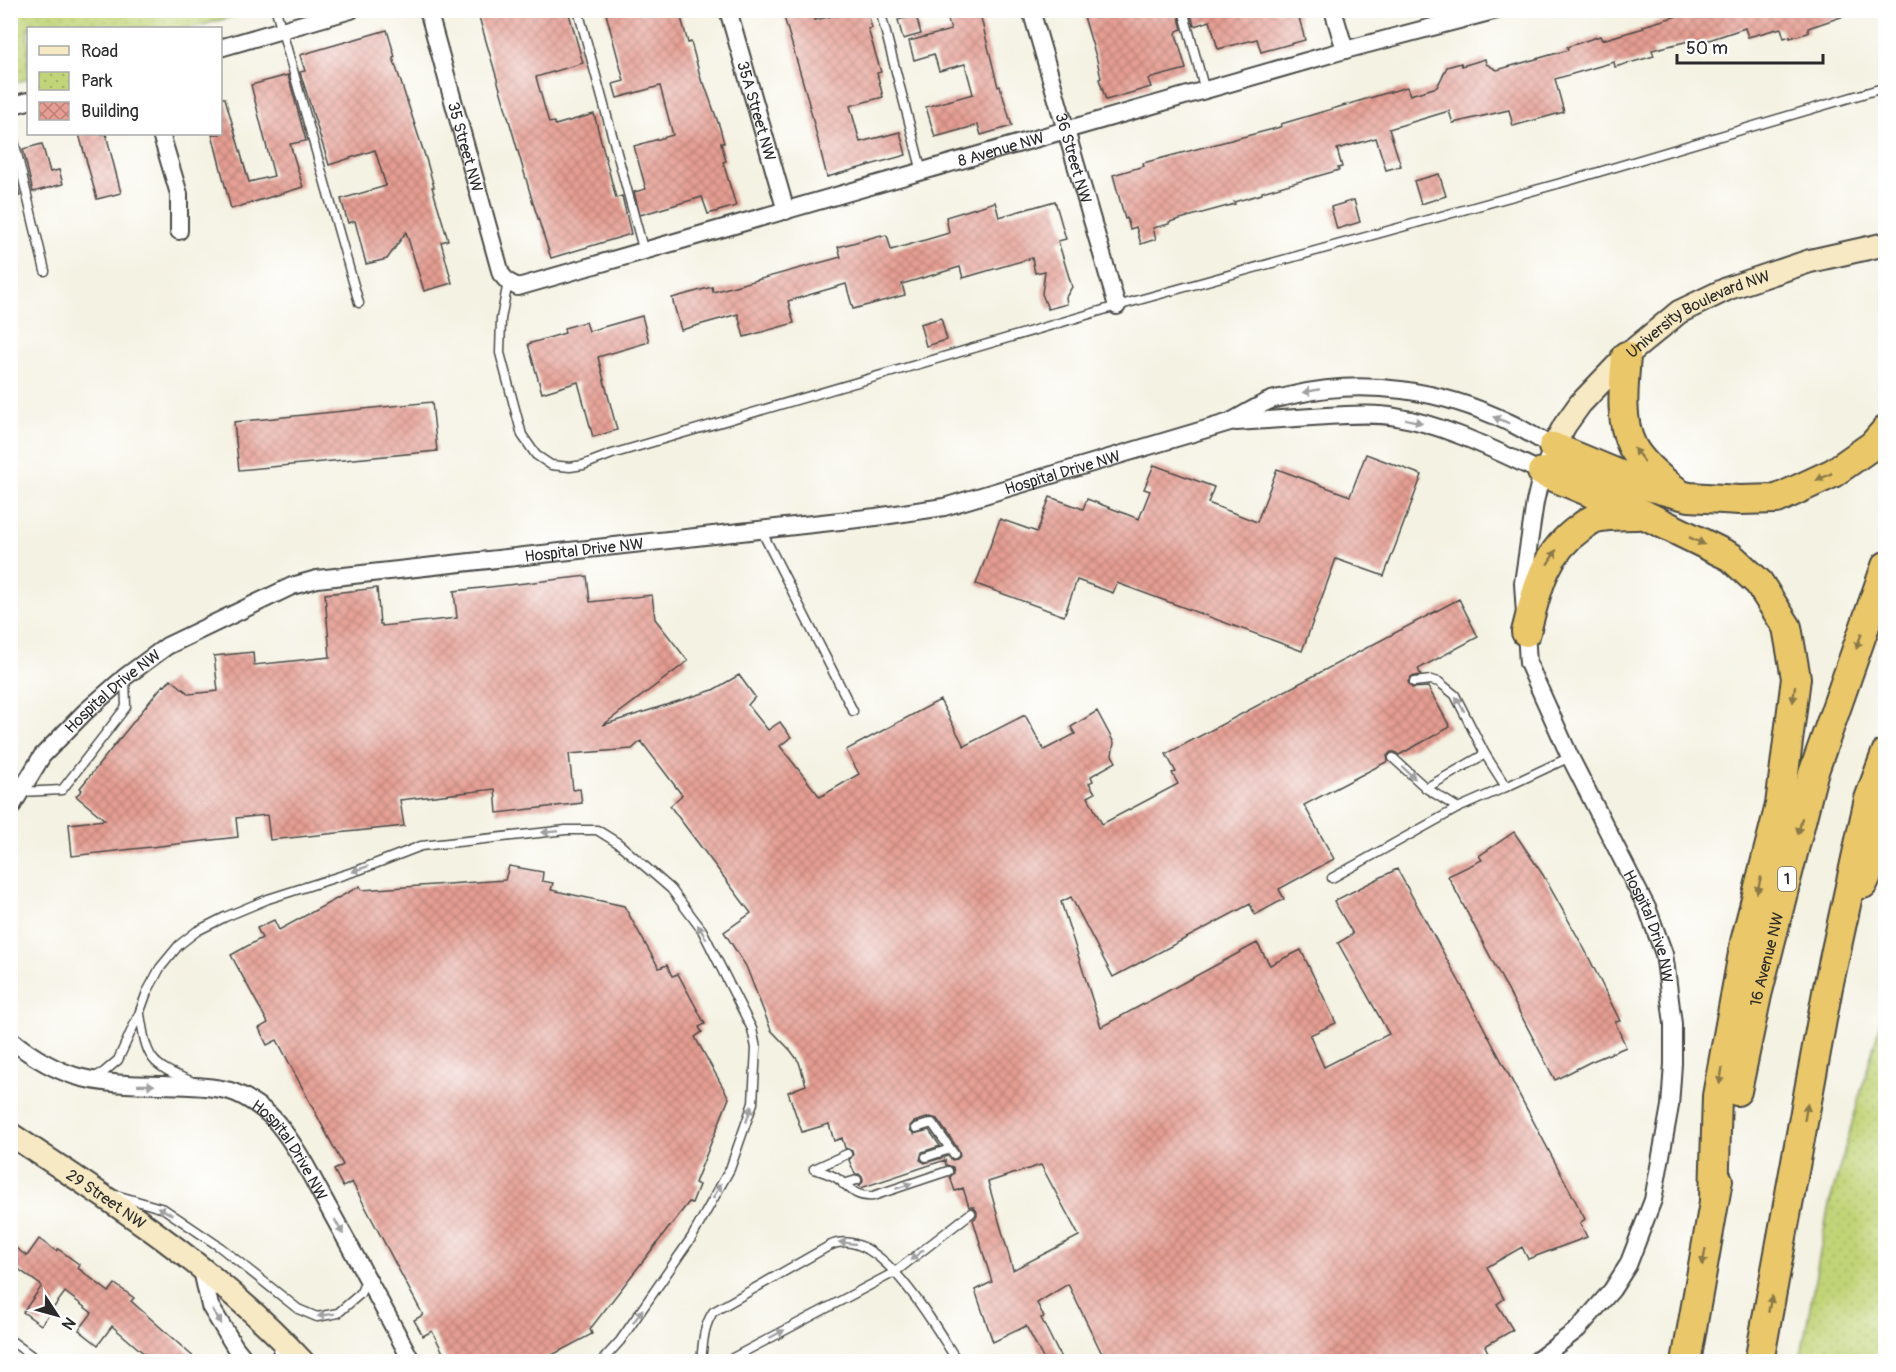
<svg xmlns="http://www.w3.org/2000/svg" width="1896" height="1372" font-family="Pangolin,sans-serif">
<defs>
<pattern id="park-dots" width="8" height="8" patternUnits="userSpaceOnUse" patternTransform="scale(1.5)"><rect width="8" height="8" fill="#c1d477"/><path d="M2 2h.1M6 6h.1" fill="none" stroke="#a6b667" stroke-width="1.8" stroke-linecap="round"/></pattern>
<pattern id="building-cross-hatch" width="8" height="8" patternUnits="userSpaceOnUse" patternTransform="scale(1.5)"><rect width="8" height="8" fill="#e69e93"/><path d="M0 0l8 8M0 8l8-8" fill="none" stroke="#bb8178"/></pattern>
</defs>
<rect width="100%" height="100%" fill="#fff"/>
<filter id="ink" filterUnits="userSpaceOnUse"><feTurbulence type="fractalNoise" baseFrequency=".0167" numOctaves="2"/><feDisplacementMap in="SourceGraphic" scale="12" xChannelSelector="R" yChannelSelector="G"/><feConvolveMatrix kernelMatrix="1 2 1 2 8 2 1 2 1" color-interpolation-filters="sRGB"/></filter>
<filter id="wash" filterUnits="userSpaceOnUse"><feTurbulence type="fractalNoise" baseFrequency=".008" numOctaves="4" result="noise"/><feDisplacementMap in="SourceGraphic" scale="24" xChannelSelector="R" yChannelSelector="G"/><feGaussianBlur stdDeviation="1.35" result="paint"/><feColorMatrix in="noise" values="0 0 0 0 0 0 0 0 0 0 0 0 0 0 0 0 0 1.4 0 .05"/><feComposite in="paint" operator="in"/></filter>
<g filter="url(#wash)">
<rect width="100%" height="100%" fill="#f4f2e2"/>
<g fill="url(#park-dots)" stroke="#768051" stroke-width="1.5">
<polygon points="11,10 246,10 247,12 193,28 28,28 28,79 11,84"/>
<polygon points="1885,1006 1885,1361 1800,1361 1828,1209"/>
</g>
<g id="blocks">
<g fill="url(#building-cross-hatch)" fill-rule="evenodd">
<polygon points="477,10 568,10 583,63 536,77 549,123 554,122 555,125 594,114 616,198 622,196 631,234 551,258 533,203"/>
<polygon points="605,10 679,10 688,43 691,42 702,83 704,83 720,128 724,143 721,143 726,161 723,162 736,206 708,214 702,197 640,215 634,192 646,189 634,146 673,135 660,86 617,98 613,84 624,81"/>
<polygon points="782,10 812,10 815,20 858,10 867,10 872,28 868,29 881,72 877,73 883,97 850,106 860,142 900,132 906,155 827,177 807,96"/>
<polygon points="945,10 979,10 998,87 1000,86 1012,126 981,135 978,125 935,137 926,107 973,94 965,64 939,71 934,54 914,60 909,41 951,30"/>
<polygon points="1082,10 1177,10 1182,29 1177,31 1176,34 1186,69 1148,79 1151,87 1106,100 1099,79 1101,78 1097,60"/>
<polygon points="1190,10 1297,10 1305,40 1261,52 1257,39 1218,49 1210,21 1194,26"/>
<polygon points="1698,10 1852,10 1853,13 1808,28 1808,33 1790,38 1790,36 1784,38 1781,28 1748,37 1745,28 1691,46 1689,41 1652,50 1654,56 1615,67 1614,62 1555,79 1564,112 1513,126 1509,110 1453,123 1449,111 1389,129 1401,166 1386,170 1376,138 1337,149 1342,167 1338,168 1339,170 1262,192 1262,194 1234,202 1235,204 1169,222 1169,224 1153,228 1156,239 1141,244 1136,227 1130,229 1127,218 1125,219 1113,175 1144,166 1143,163 1277,128 1282,126 1281,124 1407,87 1410,95 1437,87 1447,67 1461,63 1462,66 1485,59 1486,64 1497,70 1568,50 1567,47 1600,36 1602,40 1644,28 1643,26"/>
<polygon points="916,15 921,34 903,39 898,20"/>
<polygon points="387,30 395,57 393,58 427,162 434,187 432,187 448,240 441,242 452,283 424,291 406,232 387,259 366,264 355,221 348,223 341,199 386,186 375,150 329,165 300,72 305,71 300,55"/>
<polygon points="288,75 306,141 290,144 303,187 231,209 212,134 220,134 220,98 225,98 249,182 274,176 251,85"/>
<polygon points="79,134 106,134 121,193 97,199"/>
<polygon points="42,144 50,172 59,170 63,184 33,192 23,149"/>
<polygon points="10,154 20,196 10,198"/>
<polygon points="1439,174 1446,196 1421,204 1414,181"/>
<polygon points="1354,200 1360,222 1337,229 1331,207"/>
<polygon points="1055,201 1066,239 1058,241 1072,287 1066,297 1067,304 1048,309 1042,294 1045,271 1035,273 1032,258 963,278 960,267 902,284 905,295 853,309 846,284 788,301 794,323 744,337 738,314 681,330 672,298 712,287 713,292 841,257 838,247 881,235 881,237 886,235 888,238 891,250 949,233 946,217 995,202 999,217"/>
<polygon points="642,316 649,342 598,357 617,430 593,437 578,382 542,393 528,344 565,333 564,328 586,322 589,331"/>
<polygon points="941,318 947,340 926,346 920,324"/>
<polygon points="432,402 437,451 239,470 234,422"/>
<polygon points="1366,454 1422,475 1384,576 1336,559 1302,651 1117,583 1113,593 1077,580 1064,616 976,584 1000,519 1037,532 1050,497 1083,509 1087,499 1139,519 1150,491 1144,489 1154,465 1214,487 1208,503 1257,522 1277,469 1350,496"/>
<path d="M587,576L590,602L652,595L655,619L688,661L603,725L713,690L739,675L755,697L748,705L768,730L780,722L791,737L780,746L820,797L859,774L846,750L940,700L964,746L1025,715L1044,750L1075,734L1071,727L1097,711L1114,743L1112,755L1116,762L1091,776L1093,781L1089,783L1095,793L1088,797L1102,824L1178,784L1172,773L1176,772L1166,754L1459,599L1478,637L1418,669L1421,675L1411,677L1408,682L1412,688L1428,687L1450,727L1399,755L1395,752H1391L1387,756L1388,761L1304,805L1334,859L1279,889L1284,899L1255,915L1250,904L1113,977L1071,897L1061,902L1101,1027L1257,943L1270,965L1301,950L1336,1023L1310,1035L1324,1067L1389,1034L1338,943L1353,934L1334,901L1397,869L1465,992L1585,1219L1580,1223L1587,1237L1528,1259L1522,1247L1487,1267L1504,1299L1497,1304L1513,1330L1485,1346L1490,1356L1479,1362H1106L1068,1284L1037,1303L1044,1317L1041,1318L1063,1362H1045L1026,1326L993,1342L975,1290L992,1282L973,1220L977,1216V1212L974,1207H969L963,1188L955,1191L950,1177L954,1173L953,1167L946,1165L945,1160L861,1188L859,1186L863,1182V1178L859,1174H855L849,1160L853,1155L852,1151L845,1148L842,1138L834,1141L829,1124L802,1132L788,1092L806,1085L799,1062L791,1051L771,1030L746,966L724,932L751,913L670,806L682,795L641,741L632,749L569,754L573,790L580,789L582,803L497,813L495,789L400,800L404,826L270,840L267,815L236,818L238,837L72,856L69,824L105,820L76,796L82,790L80,788L163,685L165,686L171,679L189,694L218,691L214,656L253,652L254,665L330,657L325,594L377,588L380,624H382V626L457,618L454,591ZM930,1117L937,1119L959,1150L960,1156L957,1159L952,1160L948,1156L925,1163L920,1160L922,1152L940,1146L929,1130L914,1134L910,1130V1126L914,1122ZM1041,1165L1079,1236L1013,1270L988,1182Z"/>
<polygon points="1514,832 1543,875 1585,950 1620,1021 1615,1022 1626,1047 1590,1062 1555,1080 1448,876 1482,860 1479,856"/>
<polygon points="509,866 543,872 542,881 553,883 551,890 624,906 659,968 667,965 672,976 678,974 705,1024 699,1027 702,1032 695,1037 729,1098 695,1183 699,1185 692,1203 689,1202 590,1329 592,1334 539,1362 448,1362 432,1331 423,1336 414,1320 423,1315 352,1182 343,1187 334,1170 343,1165 277,1040 267,1045 259,1028 268,1023 231,955 262,938 257,928 274,920 279,930 360,886 362,890 505,880"/>
<polygon points="39,1239 56,1251 58,1249 80,1265 78,1268 109,1292 115,1284 134,1298 131,1301 199,1362 154,1362 112,1326 98,1345 79,1330 92,1313 65,1292 41,1325 23,1312 42,1286 10,1263 10,1244 27,1256"/>
</g>
</g>
</g>
<g filter="url(#ink)">
<use href="#blocks" fill-opacity="0" stroke="#494946" stroke-width="1.5"/>
<g fill="none" stroke-linecap="round" stroke-linejoin="round">
<g stroke="#494946" stroke-width="11">
<g id="lane">
<polyline points="276,10 359,303"/>
<polyline points="578,10 644,252"/>
<polyline points="880,10 922,172"/>
<polyline points="1183,10 1205,91"/>
<polyline points="10,124 45,271"/>
<polyline points="508,282 501,319 500,353 522,435 536,455 551,465 570,467 583,465 612,454 1117,306 1575,179 1886,87"/>
<polyline points="761,530 853,711"/>
<polyline points="1414,682 1431,680 1439,682 1455,695 1485,754 1506,787 1570,757"/>
<polyline points="1393,758 1426,788 1458,808 1506,787"/>
<polyline points="1426,788 1485,754"/>
<polyline points="21,792 62,790 126,707 125,677"/>
<polyline points="1332,878 1458,808"/>
<path d="M140,1014C147,1059 149,1064 191,1081"/>
<polyline points="91,1079 104,1072 118,1060 139,1014 147,992 160,968 179,945 197,931 225,917 268,899 359,870 421,846 566,830 597,830 618,843 671,889 702,930 752,1029 756,1048 753,1103 730,1169 692,1237 620,1341 601,1362"/>
<polyline points="916,1128 932,1123 954,1154"/>
<polyline points="926,1157 950,1149"/>
<path d="M814,1169C820,1171 827,1173 833,1176C849,1184 852,1198 873,1196L948,1171"/>
<polyline points="814,1169 847,1154"/>
<polyline points="843,1184 857,1180"/>
<polyline points="116,1195 164,1209 220,1247 298,1309 317,1317 338,1313 360,1294 367,1279"/>
<polyline points="10,1340 40,1362"/>
<path d="M701,1362C703,1344 703,1327 713,1312L829,1246C878,1221 936,1329 958,1362"/>
<polyline points="725,1362 895,1272 971,1213"/>
</g>
</g>
<g stroke="#494946" stroke-width="20">
<g id="street">
<path id="s1" d="M428,10L501,274L508,282L518,287L1345,50L1497,10"/>
<path id="s2" d="M728,10L786,211"/>
<path id="s3" d="M1031,10L1117,306"/>
<polyline points="1333,10 1345,50"/>
<polyline points="220,48 351,10"/>
<polyline points="10,106 28,101"/>
<polyline points="161,134 179,194 179,231"/>
<path d="M1236,422C1266,420 1297,418 1327,416C1350,415 1374,413 1396,417C1446,425 1496,451 1542,472"/>
<path id="s4" d="M10,809L42,756L85,712L125,677L167,646L292,586L317,579L876,517L944,507L1230,422C1244,415 1257,406 1271,400C1278,398 1286,397 1293,395C1365,378 1442,390 1508,422C1524,429 1538,439 1553,447L1542,472L1535,502L1523,583L1528,663L1570,757L1648,910L1664,954L1666,968L1673,1024V1064L1670,1106L1653,1200L1628,1265L1612,1290L1578,1329L1535,1362"/>
<path id="s5" d="M10,1039C63,1082 97,1084 162,1085C185,1086 208,1085 230,1091C245,1095 269,1112 278,1124C300,1151 315,1184 332,1214C359,1263 386,1312 412,1362"/>
<polyline points="201,1266 210,1306 235,1347 247,1362"/>
<polyline points="279,1362 285,1342"/>
</g>
</g>
<g stroke="#494946" stroke-width="26">
<g id="secondary">
<path id="s6" d="M1553,447L1565,425L1580,404L1626,356L1679,312L1729,288L1810,261L1886,244"/>
<path id="s7" d="M10,1134C114,1202 218,1270 303,1362"/>
</g>
</g>
<g stroke="#494946" stroke-width="32">
<g id="highway">
<path d="M1626,356C1624,383 1619,420 1632,446C1641,463 1659,478 1675,490"/>
<polyline points="1553,447 1647,486 1689,497 1740,500 1777,499 1833,473 1873,445 1886,430"/>
<polyline points="1542,472 1645,515 1731,557 1759,583 1787,627 1796,678 1780,805 1745,942 1717,1096 1714,1199"/>
<path d="M1526,632C1537,590 1543,554 1580,528C1585,524 1590,520 1596,518C1609,515 1623,515 1637,515"/>
<polyline points="1863,884 1886,835"/>
<path id="s8" d="M1737,1091L1757,995L1813,774L1886,566"/>
<polyline points="1686,1362 1718,1180"/>
<polyline points="1759,1362 1828,987 1869,799 1886,753"/>
</g>
</g>
<use href="#lane" stroke="#fff" stroke-width="8"/>
<use href="#street" stroke="#fff" stroke-width="16"/>
<use href="#secondary" stroke="#f7e9c3" stroke-width="22"/>
<use href="#highway" stroke="#eac769" stroke-width="28"/>
</g>
<defs><path id="oneway-solid" d="M-6-.8H1V-3.2L6.5 0L1 3.2V.8H-6Z" transform="scale(1.5)"/></defs>
<g fill="#a0a0a0">
<use href="#oneway-solid" transform="translate(1311 391) rotate(169)"/>
<use href="#oneway-solid" transform="translate(1501 420) rotate(-158)"/>
<use href="#oneway-solid" transform="translate(1414 421) rotate(14)"/>
<use href="#oneway-solid" transform="translate(1460 704) rotate(-120)"/>
<use href="#oneway-solid" transform="translate(1409 773) rotate(43)"/>
<use href="#oneway-solid" transform="translate(550 832) rotate(175)"/>
<use href="#oneway-solid" transform="translate(360 869) rotate(161)"/>
<use href="#oneway-solid" transform="translate(702 932) rotate(-121)"/>
<use href="#oneway-solid" transform="translate(146 1085) rotate(1)"/>
<use href="#oneway-solid" transform="translate(749 1114) rotate(-71)"/>
<use href="#oneway-solid" transform="translate(904 1186) rotate(-18)"/>
<use href="#oneway-solid" transform="translate(717 1191) rotate(-61)"/>
<use href="#oneway-solid" transform="translate(165 1211) rotate(-153)"/>
<use href="#oneway-solid" transform="translate(339 1227) rotate(61)"/>
<use href="#oneway-solid" transform="translate(847 1243) rotate(-174)"/>
<use href="#oneway-solid" transform="translate(917 1255) rotate(142)"/>
<use href="#oneway-solid" transform="translate(326 1315) rotate(171)"/>
<use href="#oneway-solid" transform="translate(638 1316) rotate(-55)"/>
<use href="#oneway-solid" transform="translate(217 1317) rotate(57)"/>
<use href="#oneway-solid" transform="translate(777 1334) rotate(-28)"/>
</g>
<g fill="#8a794a">
<use href="#oneway-solid" transform="translate(1639 455) rotate(-128)"/>
<use href="#oneway-solid" transform="translate(1824 477) rotate(155)"/>
<use href="#oneway-solid" transform="translate(1697 541) rotate(25)"/>
<use href="#oneway-solid" transform="translate(1552 557) rotate(-58)"/>
<use href="#oneway-solid" transform="translate(1859 641) rotate(109)"/>
<use href="#oneway-solid" transform="translate(1794 694) rotate(97)"/>
<use href="#oneway-solid" transform="translate(1800 826) rotate(104)"/>
<use href="#oneway-solid" transform="translate(1759 885) rotate(104)"/>
<use href="#oneway-solid" transform="translate(1721 1076) rotate(100)"/>
<use href="#oneway-solid" transform="translate(1806 1112) rotate(-80)"/>
<use href="#oneway-solid" transform="translate(1704 1257) rotate(100)"/>
<use href="#oneway-solid" transform="translate(1770 1304) rotate(-79)"/>
</g>
</g>
<g text-anchor="middle" stroke-width="5" stroke-linejoin="round" paint-order="stroke">
<rect fill="#fff" stroke="#6b6b6b" stroke-width="1.5" x="1778" y="867" width="18" height="24" rx="4.5"/>
<g font-size="15" font-weight="bold" fill="#2b2b2b">
<text x="1787" y="884">1</text>
</g>
<g font-size="16" fill="#2b2b2b" stroke="#fff">
<text dy="6" stroke="none"><textPath href="#s2" startOffset="105">35A Street NW</textPath></text>
<text dy="6" stroke="none"><textPath href="#s1" startOffset="142">35 Street NW</textPath></text>
<text dy="6" stroke="none"><textPath href="#s1" startOffset="798">8 Avenue NW</textPath></text>
<text dy="6" stroke="none"><textPath href="#s3" startOffset="154">36 Street NW</textPath></text>
<text dy="6" stroke="none"><textPath href="#s6" startOffset="202">University Boulevard NW</textPath></text>
<text dy="6" stroke="none"><textPath href="#s4" startOffset="1148">Hospital Drive NW</textPath></text>
<text dy="6" stroke="none"><textPath href="#s4" startOffset="662">Hospital Drive NW</textPath></text>
<text dy="6" stroke="none"><textPath href="#s4" startOffset="158">Hospital Drive NW</textPath></text>
<text dy="6" stroke="none"><textPath href="#s4" startOffset="2175">Hospital Drive NW</textPath></text>
<text dy="6" stroke="none"><textPath href="#s8" startOffset="135">16 Avenue NW</textPath></text>
<text dy="6" stroke="none"><textPath href="#s5" startOffset="318">Hospital Drive NW</textPath></text>
<text dy="6" stroke="none"><textPath href="#s7" startOffset="116">29 Street NW</textPath></text>
</g>
</g>
<rect width="1896" height="1372" fill="none" stroke="#fff" stroke-width="36"/>
<rect x="27" y="27" width="195" height="108" fill="#ffffff" stroke="#aaaaaa" stroke-width="1.5"/>
<rect x="39" y="46" width="30" height="9" fill="#f7e9c3" stroke="#aaaaaa" stroke-width="1.5"/>
<text x="81" y="57" font-size="18" fill="#2b2b2b">Road</text>
<rect x="39" y="72" width="30" height="18" fill="url(#park-dots)" stroke="#aaaaaa" stroke-width="1.5"/>
<text x="81" y="87" font-size="18" fill="#2b2b2b">Park</text>
<rect x="39" y="102" width="30" height="18" fill="url(#building-cross-hatch)" stroke="#aaaaaa" stroke-width="1.5"/>
<text x="81" y="117" font-size="18" fill="#2b2b2b">Building</text>
<g transform="translate(57 1315) rotate(126)" stroke="#ffffff" stroke-width="4.5" paint-order="stroke">
<path d="M0-4.5L10 22L0 15L-10 22Z" fill="#2b2b2b"/>
<text y="-9" font-size="16" font-weight="bold" text-anchor="middle" fill="#2b2b2b">N</text>
</g>
<path d="M1677 54v9h146v-9" fill="none" stroke="#2b2b2b" stroke-width="3"/>
<text x="1686" y="54" font-size="18" fill="#2b2b2b" stroke="#ffffff" stroke-width="4.5" paint-order="stroke">50 m</text>
</svg>
